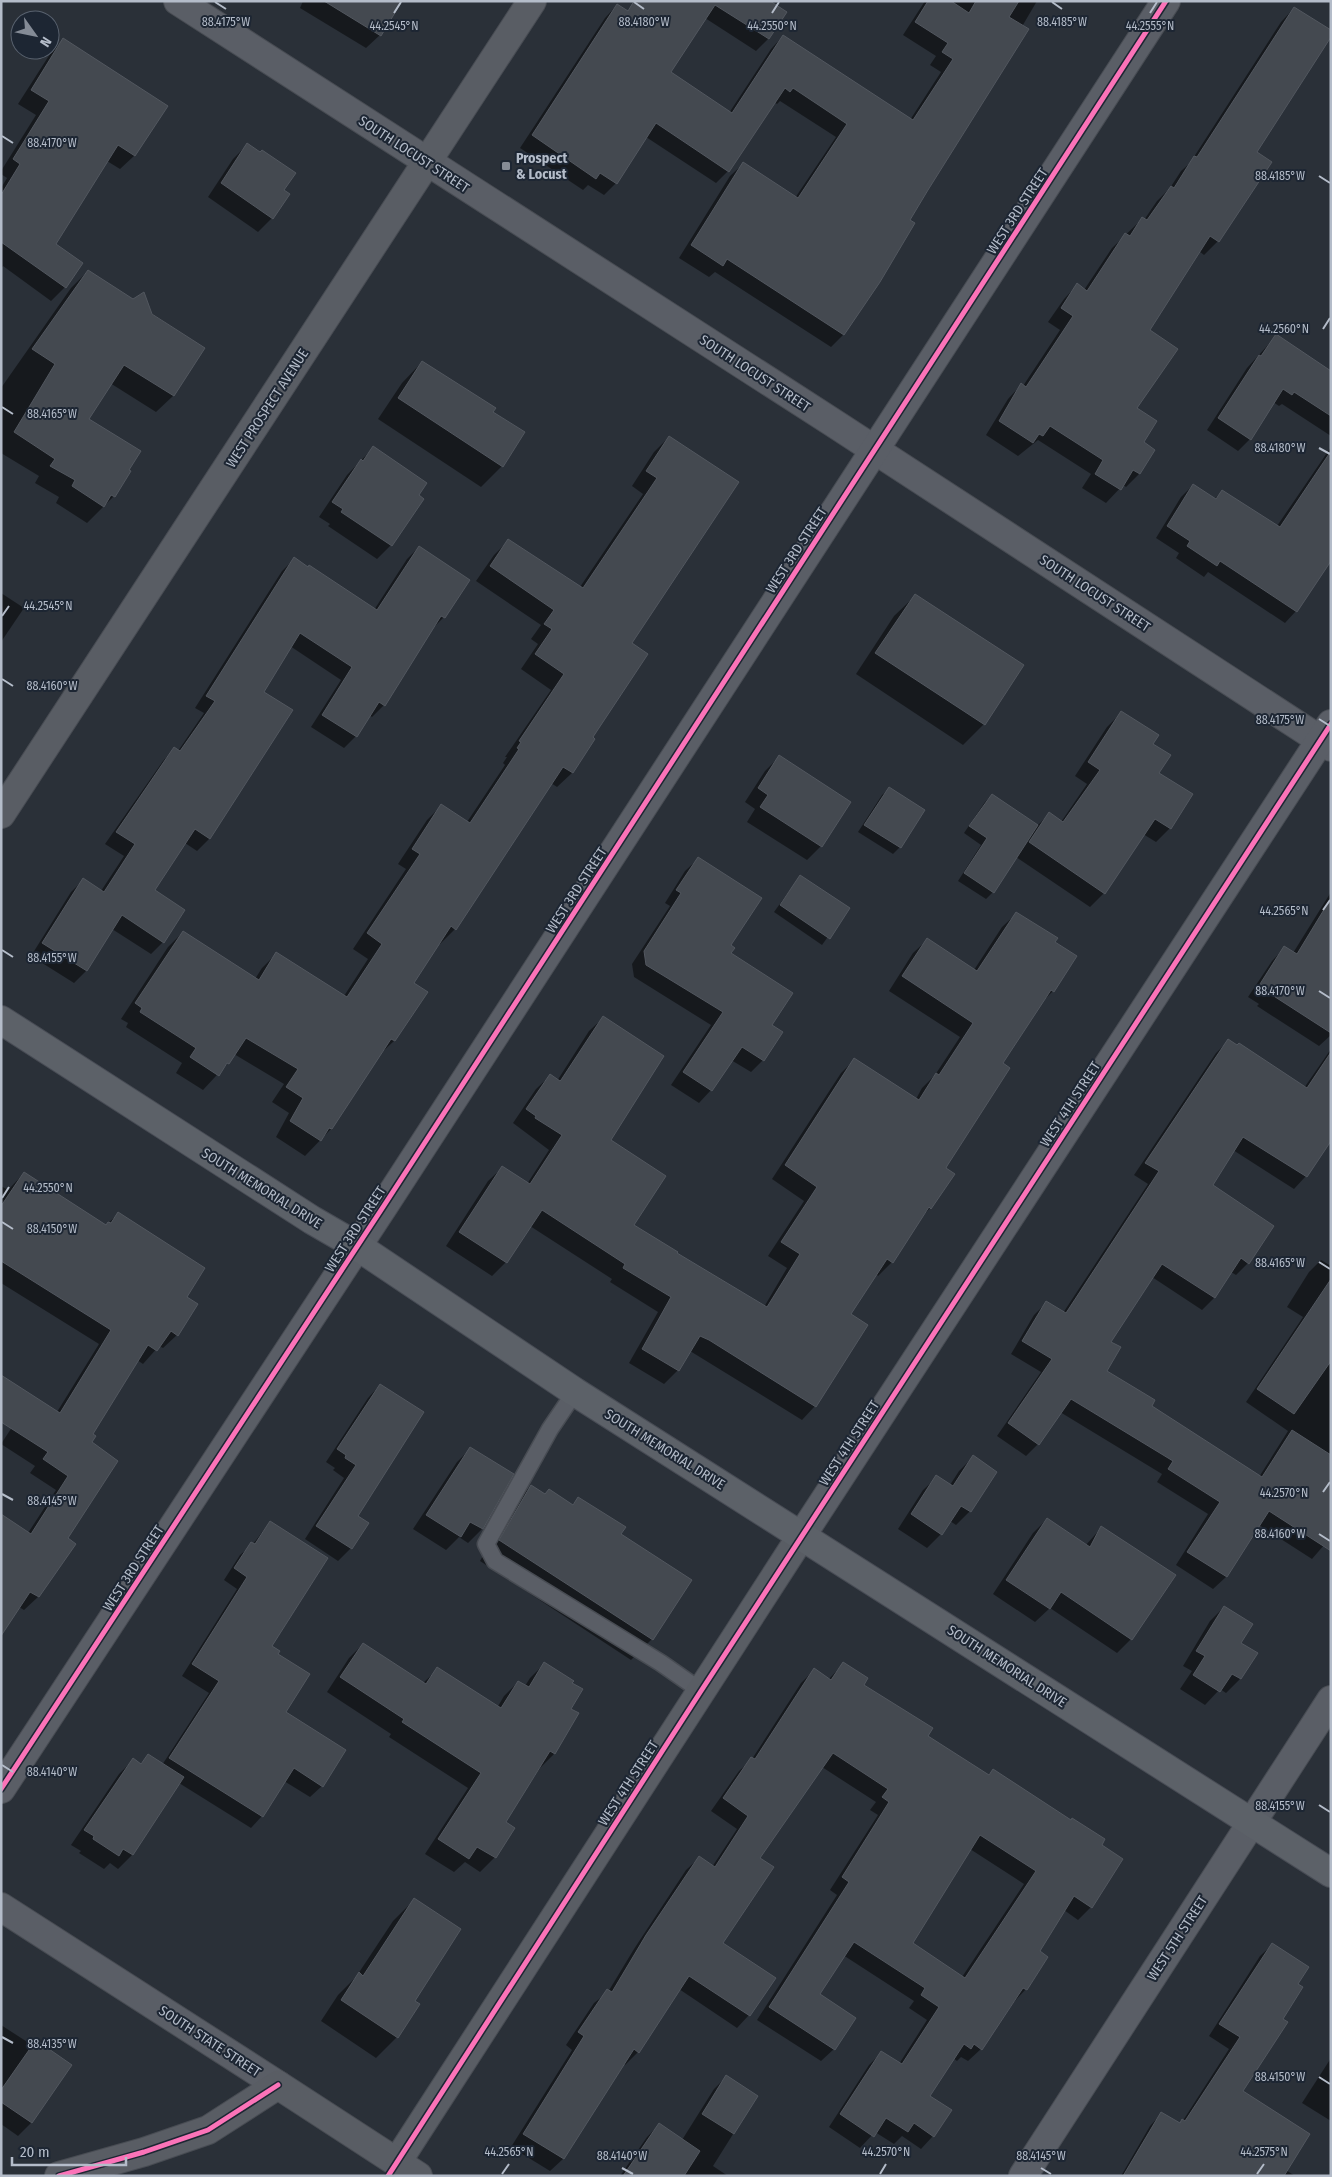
<svg xmlns="http://www.w3.org/2000/svg" width="1332" height="2177" font-family="'Fira Sans Condensed',sans-serif">
<rect width="100%" height="100%" fill="#2a3038"/>
<g fill="#0007" fill-rule="evenodd">
<polygon points="303,1 401,1 380,35 366,48 300,8"/>
<polygon points="658,1 767,1 785,12 768,39 756,51 705,18 670,73 729,113 771,49 783,36 910,120 941,72 930,65 936,56 903,35 925,1 1037,1 908,220 879,282 843,335 831,347 715,272 709,277 679,258 730,176 743,164 795,198 836,137 780,101 777,104 774,102 728,171 716,183 646,137 616,183 604,195 588,185 583,190 520,148 605,18 617,5 628,12"/>
<polygon points="1294,8 1256,153 1218,241 1204,255 1199,251 1148,330 1135,409 1142,443 1139,474 1126,487 1123,485 1106,503 1082,488 1091,474 1038,440 1018,456 986,435 1008,399 1021,385 1023,386 1060,330 1048,322 1064,299 1077,285 1084,290 1112,248 1142,219 1144,220 1157,201 1170,188 1181,171 1190,163 1281,22"/>
<polygon points="63,40 166,106 134,156 120,169 107,161 54,244 65,287 51,301 3,266 1,269 1,188 7,178 1,174 1,171 36,115 18,104 50,54"/>
<polygon points="247,145 282,190 272,218 258,232 208,197 233,159"/>
<polygon points="88,271 204,348 173,396 156,412 110,383 87,419 114,496 87,523 56,503 59,497 35,483 39,476 1,453 1,388 71,288"/>
<polygon points="1276,336 1331,372 1331,436 1282,404 1279,406 1273,402 1250,439 1238,451 1207,430 1247,368"/>
<polygon points="422,362 492,412 502,466 481,487 378,419 402,383"/>
<polygon points="669,437 631,643 591,737 594,739 572,773 557,787 551,783 455,929 440,944 438,943 412,983 394,1041 379,1055 331,1129 305,1156 276,1137 289,1113 272,1102 284,1084 234,1054 228,1063 203,1090 176,1073 182,1063 126,1027 128,1023 121,1019 168,947 183,932 255,979 262,968 277,953 344,996 368,959 353,949 406,869 398,864 427,820 442,805 467,822 505,765 503,763 507,757 505,757 551,690 521,669 538,644 531,639 541,625 476,581 494,555 509,540 580,587 643,494 632,486 654,452"/>
<polygon points="1331,447 1331,525 1296,611 1285,623 1208,572 1204,577 1176,558 1179,553 1156,538 1181,497 1193,485 1214,499 1222,492 1277,526"/>
<polygon points="373,448 422,499 391,545 377,559 328,526 330,524 319,517 347,475"/>
<polygon points="419,547 444,617 431,630 384,705 372,717 369,715 356,736 344,748 311,727 341,680 290,646 262,692 291,711 209,839 197,851 185,843 154,891 163,942 151,954 112,929 86,971 74,983 31,956 71,892 83,880 101,891 124,856 105,844 163,761 174,749 178,751 204,713 195,708 282,571 294,559 374,610 407,559"/>
<polygon points="1,593 24,608 1,642"/>
<polygon points="915,596 984,724 963,745 856,674 894,616"/>
<polygon points="1121,713 1152,744 1158,773 1191,795 1170,828 1156,842 1143,834 1104,893 1090,907 1016,857 993,892 986,899 958,881 981,845 964,833 985,802 992,795 1037,826 1049,814 1061,822 1087,784 1075,776 1107,727"/>
<polygon points="779,757 849,803 821,846 807,860 747,822 755,809 745,802 765,771"/>
<polygon points="889,789 923,811 900,847 893,854 858,832 882,795"/>
<polygon points="698,859 729,945 729,954 770,1026 763,1060 751,1072 731,1060 711,1090 699,1103 671,1085 711,1025 634,977 632,964 670,906 665,903 685,871"/>
<polygon points="800,876 848,909 822,945 774,912"/>
<polygon points="1331,892 1331,1035 1319,1046 1257,1006 1259,1004 1248,997 1272,961 1284,948 1293,953"/>
<polygon points="1016,914 1075,956 1053,991 1042,1002 1002,1064 944,1169 953,1175 930,1208 920,1219 892,1262 878,1276 876,1274 849,1315 815,1406 802,1420 690,1351 678,1370 664,1384 629,1363 658,1312 610,1282 612,1279 530,1226 506,1262 492,1276 446,1246 488,1181 502,1168 527,1184 549,1150 513,1123 536,1089 550,1076 557,1081 589,1031 603,1018 609,1140 632,1225 675,1254 764,1307 787,1268 768,1256 804,1201 772,1179 841,1073 855,1059 916,1099 922,1088 935,1075 960,1037 889,991 913,953 927,940 974,970 1002,927"/>
<polygon points="1228,1041 1304,1088 1331,1049 1331,1139 1306,1176 1294,1189 1233,1150 1211,1185 1248,1263 1236,1275 1231,1272 1214,1298 1202,1310 1152,1277 1110,1342 1105,1372 1150,1406 1259,1477 1288,1431 1246,1402 1303,1317 1287,1307 1309,1272 1321,1260 1331,1266 1331,1537 1312,1559 1259,1525 1226,1577 1213,1589 1176,1565 1208,1514 1157,1482 1162,1474 1060,1412 1038,1444 1026,1456 997,1436 1041,1372 1011,1354 1034,1315 1046,1303 1063,1313 1148,1184 1134,1175 1216,1053"/>
<polygon points="24,1173 105,1226 118,1214 185,1297 177,1335 163,1348 159,1346 143,1364 137,1360 91,1434 66,1538 74,1544 38,1597 24,1610 19,1607 28,1533 56,1490 30,1473 35,1466 1,1444 22,1412 57,1412 99,1344 1,1283 1,1186 8,1190"/>
<polygon points="380,1385 356,1517 367,1524 351,1548 338,1561 305,1539 344,1478 333,1470 335,1468 326,1462 368,1398"/>
<polygon points="471,1448 512,1474 482,1529 468,1543 459,1537 446,1550 413,1529 457,1462"/>
<polygon points="973,1457 970,1511 956,1525 950,1521 941,1534 927,1548 898,1529 923,1490 937,1477 950,1485 959,1471"/>
<polygon points="531,1486 545,1495 572,1505 579,1498 620,1535 652,1639 631,1660 480,1561 510,1507"/>
<polygon points="1047,1519 1085,1546 1102,1527 1131,1639 1117,1653 1050,1608 1035,1622 993,1594 1033,1533"/>
<polygon points="270,1522 270,1646 276,1654 285,1713 322,1786 310,1797 284,1781 262,1816 251,1828 179,1783 132,1855 118,1869 110,1863 104,1869 79,1853 81,1851 71,1845 119,1774 133,1760 140,1764 148,1756 162,1765 209,1693 182,1676 237,1589 224,1580 240,1555 253,1544"/>
<polygon points="1224,1607 1240,1643 1240,1679 1226,1693 1220,1689 1205,1705 1180,1689 1192,1671 1183,1666 1210,1621"/>
<polygon points="363,1644 423,1683 438,1669 497,1708 504,1696 518,1682 525,1686 530,1678 544,1664 571,1683 570,1709 577,1714 554,1754 540,1768 504,1822 513,1828 495,1857 480,1872 465,1862 454,1872 425,1854 468,1788 389,1737 391,1734 327,1692 349,1658"/>
<path d="M843,1664L862,1685L926,1736L987,1776L993,1770L1100,1846L1091,1907L1078,1920L1064,1910L1038,1952L1026,1989L1014,2002L981,2049L968,2061L961,2057L957,2061L953,2058L928,2096L933,2136L921,2149L902,2136L894,2144L875,2132L860,2148L829,2127L869,2065L882,2052L899,2064L927,2020L909,2008L914,2001L843,1955L818,1995L834,2049L821,2061L757,2020L837,1895L830,1890L878,1815L870,1810L876,1802L822,1767L758,1858L721,1943L749,2015L737,2028L679,1989L638,2052L625,2065L624,2063L563,2159L550,2171L511,2147L572,2050L566,2045L594,2003L608,1992L634,1949L686,1870L699,1858L712,1867L737,1829L711,1811L739,1771L752,1759L801,1683L814,1670L828,1680ZM970,1849L1024,1884L962,1977L911,1943Z"/>
<polygon points="414,1900 413,2002 418,2005 397,2037 376,2058 321,2021 338,1995 356,1977 393,1921"/>
<polygon points="1272,1945 1296,1984 1241,2091 1286,2170 1295,2176 1121,2176 1150,2126 1161,2114 1179,2124 1182,2122 1229,2049 1209,2036 1260,1956"/>
<polygon points="1,2025 32,2045 31,2123 18,2136 1,2124"/>
<polygon points="1331,2058 1331,2121 1302,2103"/>
<polygon points="726,2077 757,2096 713,2166 728,2176 620,2176 647,2137 659,2125 682,2140 714,2089"/>
</g>
<g fill="#444950" stroke="#52575f" fill-rule="evenodd">
<polygon points="324,1 402,1 381,36"/>
<polygon points="634,1 770,1 787,12 769,39 715,5 671,72 732,113 783,35 913,120 953,59 942,52 948,43 915,22 928,1 951,1 969,13 976,1 1019,1 1009,17 1029,29 928,190 910,220 915,223 880,282 844,335 727,259 723,266 691,245 743,162 798,198 847,124 793,88 790,92 785,88 729,172 656,123 617,184 600,173 596,179 532,135 617,4 628,11"/>
<polygon points="1294,7 1331,30 1331,37 1257,152 1272,162 1219,242 1210,236 1150,330 1178,349 1137,408 1157,421 1144,442 1155,450 1140,474 1133,470 1121,490 1095,474 1103,460 1050,426 1043,436 1039,434 1033,443 999,421 1021,383 1026,387 1073,316 1061,308 1077,283 1087,291 1125,233 1130,236 1142,217 1147,220 1171,186 1174,188 1194,156 1197,157"/>
<polygon points="63,38 168,106 135,156 118,145 56,244 83,263 66,288 1,242 1,195 20,164 13,159 49,101 31,90"/>
<polygon points="247,143 260,152 262,150 296,173 284,190 290,194 273,219 221,183"/>
<polygon points="88,270 133,299 144,292 152,314 205,348 174,396 124,365 89,419 141,451 129,470 131,471 115,497 111,495 104,507 72,486 75,480 50,466 55,459 14,432 55,364 32,349"/>
<polygon points="1276,334 1331,371 1331,416 1294,392 1292,395 1283,389 1251,440 1218,418 1259,355 1261,356"/>
<polygon points="422,361 496,408 493,412 525,432 503,467 398,398"/>
<polygon points="669,436 739,482 632,643 648,654 593,737 595,739 573,773 563,767 456,930 451,926 414,983 428,992 395,1041 391,1039 332,1129 329,1128 321,1141 290,1121 303,1098 286,1087 298,1069 246,1038 229,1064 227,1063 219,1076 190,1057 196,1048 140,1012 142,1008 135,1003 183,931 259,980 276,952 347,997 382,944 367,933 420,854 412,849 441,804 470,823 519,749 517,748 521,742 519,741 564,674 535,654 552,629 544,624 554,610 490,566 508,539 583,588 657,478 646,471"/>
<polygon points="373,446 427,483 419,495 424,499 392,546 341,512 343,509 332,502 361,459 363,461"/>
<polygon points="1331,451 1331,561 1297,612 1220,561 1217,566 1187,546 1190,541 1167,526 1193,484 1216,499 1222,490 1280,527"/>
<polygon points="419,546 470,580 445,618 441,616 385,706 379,702 357,737 322,715 352,667 300,633 264,692 293,710 210,839 195,829 155,890 185,910 164,943 122,915 87,971 42,943 83,878 104,892 135,844 116,832 174,747 180,751 215,701 206,696 294,557 308,567 309,565 377,610"/>
<polygon points="915,594 1024,665 985,725 875,653"/>
<polygon points="1121,711 1159,735 1153,744 1171,755 1159,773 1193,794 1171,829 1155,819 1105,894 1029,842 1049,812 1063,822 1100,770 1088,762"/>
<polygon points="779,755 851,802 822,847 760,807 768,795 758,788"/>
<polygon points="889,787 925,810 901,848 864,825"/>
<polygon points="992,794 1038,825 994,893 964,873 987,838 969,826"/>
<polygon points="698,857 762,898 731,945 735,948 731,953 793,993 772,1025 783,1032 764,1061 742,1047 712,1091 683,1072 723,1012 646,965 644,951 681,893 676,890"/>
<polygon points="800,875 850,908 830,939 780,905"/>
<polygon points="1331,898 1331,1033 1269,993 1271,991 1260,984 1284,946 1297,954"/>
<polygon points="1016,912 1058,938 1055,942 1077,956 1054,992 1051,990 1003,1063 1010,1068 947,1166 946,1168 955,1174 931,1209 929,1207 893,1263 887,1259 851,1314 868,1325 816,1407 709,1340 700,1336 679,1371 642,1349 671,1297 623,1268 625,1264 542,1210 507,1263 459,1232 502,1166 530,1184 562,1135 535,1118 536,1116 526,1109 550,1074 560,1081 561,1080 603,1016 664,1056 611,1140 666,1176 634,1225 678,1252 677,1253 767,1307 800,1254 781,1242 817,1187 785,1165 854,1058 919,1100 936,1073 939,1075 973,1023 902,976 927,938 977,971"/>
<polygon points="1228,1039 1237,1045 1239,1043 1307,1088 1331,1052 1331,1141 1307,1177 1243,1137 1213,1185 1274,1226 1249,1264 1241,1258 1215,1298 1162,1264 1111,1342 1121,1347 1107,1371 1155,1400 1152,1406 1262,1477 1292,1430 1331,1455 1331,1551 1269,1511 1227,1577 1187,1552 1220,1502 1168,1469 1173,1461 1071,1399 1039,1445 1008,1423 1052,1359 1022,1341 1046,1301 1066,1313 1159,1171 1145,1163"/>
<polygon points="24,1172 106,1225 108,1222 111,1223 118,1212 205,1268 187,1297 198,1304 178,1336 171,1331 157,1351 148,1345 93,1434 96,1436 92,1442 118,1461 68,1538 76,1544 39,1597 30,1592 1,1636 1,1514 31,1534 68,1476 43,1459 48,1452 1,1422 1,1375 60,1413 111,1330 1,1261 1,1206"/>
<polygon points="1331,1279 1331,1361 1294,1414 1257,1389"/>
<polygon points="380,1384 424,1412 358,1516 369,1523 352,1549 316,1526 356,1465 345,1458 346,1455 337,1449"/>
<polygon points="470,1447 514,1474 483,1529 470,1522 461,1537 426,1515"/>
<polygon points="973,1455 997,1472 971,1512 961,1506 942,1535 911,1514 936,1475 953,1486"/>
<polygon points="531,1485 545,1494 549,1489 573,1505 578,1497 626,1527 621,1534 692,1580 653,1640 499,1540"/>
<polygon points="1047,1518 1090,1547 1101,1526 1176,1575 1132,1640 1061,1592 1050,1609 1006,1580"/>
<polygon points="270,1521 328,1558 272,1646 280,1651 278,1654 310,1674 286,1712 346,1750 323,1787 294,1768 263,1817 169,1758 219,1681 192,1664 247,1577 234,1568 251,1542 255,1544"/>
<polygon points="1224,1606 1253,1624 1241,1643 1258,1653 1241,1679 1232,1674 1220,1692 1193,1675 1205,1656 1196,1651"/>
<polygon points="363,1643 426,1684 437,1667 501,1708 518,1681 529,1687 544,1662 574,1681 572,1683 583,1689 571,1709 579,1713 555,1754 550,1751 506,1822 515,1828 496,1858 477,1847 469,1859 438,1839 481,1773 402,1722 404,1719 340,1677"/>
<path d="M843,1662L868,1678L864,1685L933,1728L928,1736L989,1775L993,1769L1071,1820L1072,1818L1105,1839L1102,1845L1123,1859L1092,1908L1074,1896L1040,1951L1048,1957L1027,1990L1023,1988L982,2050L974,2044L971,2049L964,2044L930,2096L952,2110L934,2137L914,2123L908,2132L886,2118L874,2137L840,2114L881,2051L902,2064L939,2007L921,1995L925,1988L854,1942L820,1994L856,2018L835,2050L769,2007L849,1882L842,1877L889,1802L882,1797L888,1789L833,1753L760,1858L774,1867L723,1943L776,1978L750,2016L689,1976L639,2053L634,2049L564,2159L523,2134L584,2036L578,2032L607,1989L612,1992L646,1935L699,1856L715,1867L748,1816L723,1798L751,1757L755,1759L814,1668L831,1680ZM980,1835L1036,1871L965,1978L913,1943Z"/>
<polygon points="148,1754 184,1777 133,1855 123,1849 119,1856 93,1839 94,1836 84,1830 133,1758 141,1764"/>
<polygon points="414,1898 461,1929 415,2001 420,2004 398,2038 341,2000 359,1972 363,1976"/>
<polygon points="1272,1943 1309,1967 1298,1984 1303,1987 1283,2019 1288,2022 1243,2091 1310,2134 1284,2176 1123,2176 1161,2112 1180,2123 1182,2119 1185,2121 1240,2037 1219,2024"/>
<polygon points="36,2040 72,2065 32,2123 1,2102 1,2090"/>
<polygon points="726,2075 758,2096 734,2134 702,2114"/>
<polygon points="659,2123 700,2151 684,2176 623,2176"/>
</g>
<g fill="none" stroke-linecap="round" stroke-linejoin="round">
<g stroke="#484c53" stroke-width="19">
<polyline id="lane" points="575,1392 550,1429 486,1544 495,1561 661,1663 701,1691"/>
</g>
<g stroke="#484c53" stroke-width="30">
<g id="street">
<polyline points="178,1 832,422 1331,747"/>
<polyline points="802,1535 1331,724"/>
<polyline points="1,1789 385,1204 1166,1"/>
<polyline points="1,1907 278,2085"/>
<polyline points="1023,2176 1331,1700"/>
</g>
</g>
<g stroke="#484c53" stroke-width="30">
<g id="secondary">
<polyline points="1,814 532,1"/>
<polyline points="397,2162 802,1535"/>
<polyline points="59,2176 144,2152 208,2130 278,2085 418,2176"/>
</g>
</g>
<g stroke="#484c55" stroke-width="30">
<polyline id="primary" points="1,1020 312,1220 357,1246 575,1392 1331,1873"/>
</g>
<use href="#lane" stroke="#5a5e66" stroke-width="16"/>
<use href="#street" stroke="#5a5e66" stroke-width="28"/>
<use href="#secondary" stroke="#595d64" stroke-width="28"/>
<use href="#primary" stroke="#5c6168" stroke-width="28"/>
<g stroke="#1d2633" stroke-width="8">
<g id="cycleway">
<polyline points="1,1789 385,1204 1166,1"/>
<polyline points="59,2176 144,2152 208,2130 278,2085"/>
<polyline points="388,2176 701,1691 1331,724"/>
</g>
</g>
<use href="#cycleway" stroke="#fb73b8" stroke-width="5"/>
</g>
<path fill="none" stroke="#b4bcc9" stroke-width="2" d="M215,2L226,9M634,2L644,9M1052,2L1062,9M394,13L401,2M772,13L779,2M1150,13L1157,2M2,136L13,143M1319,176L1330,183M1323,329L1330,318M2,407L13,414M1319,448L1330,454M2,616L9,606M2,679L13,686M1319,719L1330,726M1323,910L1330,900M2,950L13,957M1319,991L1330,998M2,1198L9,1187M2,1222L13,1229M1319,1262L1330,1269M1323,1492L1330,1482M2,1494L13,1500M1319,1534L1330,1541M2,1765L13,1772M1319,1805L1330,1812M2,2037L13,2043M1319,2077L1330,2084M622,2168L633,2174M1041,2168L1051,2174M502,2174L509,2164M880,2174L886,2164M1257,2174L1264,2164"/>
<rect fill="#848b96" stroke="#1d2633" stroke-width="2" x="501" y="161" width="10" height="10" rx="2.5"/>
<g text-anchor="middle" stroke-width="4" stroke-linejoin="round" paint-order="stroke">
<g font-size="14" fill="#b4bcc9" stroke="#1d2633">
<text transform="translate(414 154) rotate(33)" y="5">SOUTH LOCUST STREET</text>
<text transform="translate(1017 211) rotate(-57)" y="5">WEST 3RD STREET</text>
<text transform="translate(755 373) rotate(33)" y="5">SOUTH LOCUST STREET</text>
<text transform="translate(267 408) rotate(-57)" y="5">WEST PROSPECT AVENUE</text>
<text transform="translate(796 550) rotate(-57)" y="5">WEST 3RD STREET</text>
<text transform="translate(1095 593) rotate(33)" y="5">SOUTH LOCUST STREET</text>
<text transform="translate(576 890) rotate(-57)" y="5">WEST 3RD STREET</text>
<text transform="translate(1070 1104) rotate(-57)" y="5">WEST 4TH STREET</text>
<text transform="translate(262 1188) rotate(32)" y="5">SOUTH MEMORIAL DRIVE</text>
<text transform="translate(355 1229) rotate(-57)" y="5">WEST 3RD STREET</text>
<text transform="translate(849 1443) rotate(-57)" y="5">WEST 4TH STREET</text>
<text transform="translate(665 1449) rotate(32)" y="5">SOUTH MEMORIAL DRIVE</text>
<text transform="translate(133 1568) rotate(-57)" y="5">WEST 3RD STREET</text>
<text transform="translate(1007 1666) rotate(33)" y="5">SOUTH MEMORIAL DRIVE</text>
<text transform="translate(628 1783) rotate(-57)" y="5">WEST 4TH STREET</text>
<text transform="translate(1177 1938) rotate(-57)" y="5">WEST 5TH STREET</text>
<text transform="translate(210 2041) rotate(33)" y="5">SOUTH STATE STREET</text>
</g>
<g font-size="14" font-weight="bold" fill="#b4bcc9" stroke="#1d2633" text-anchor="start">
<text x="516" y="163">Prospect<tspan x="516" dy="16">&amp; Locust</tspan></text>
</g>
</g>
<g font-size="12" text-anchor="middle" fill="#b4bcc9" stroke="#1d2633" stroke-width="4" stroke-linejoin="round" paint-order="stroke">
<text x="226" y="26">88.4175°W</text>
<text x="644" y="26">88.4180°W</text>
<text x="1062" y="26">88.4185°W</text>
<text x="772" y="30">44.2550°N</text>
<text x="1150" y="30">44.2555°N</text>
<text x="394" y="30">44.2545°N</text>
<text x="52" y="147">88.4170°W</text>
<text x="1280" y="180">88.4185°W</text>
<text x="1284" y="333">44.2560°N</text>
<text x="52" y="418">88.4165°W</text>
<text x="1280" y="452">88.4180°W</text>
<text x="48" y="610">44.2545°N</text>
<text x="52" y="690">88.4160°W</text>
<text x="1280" y="724">88.4175°W</text>
<text x="1284" y="915">44.2565°N</text>
<text x="52" y="962">88.4155°W</text>
<text x="1280" y="995">88.4170°W</text>
<text x="48" y="1192">44.2550°N</text>
<text x="52" y="1233">88.4150°W</text>
<text x="1280" y="1267">88.4165°W</text>
<text x="1284" y="1497">44.2570°N</text>
<text x="52" y="1505">88.4145°W</text>
<text x="1280" y="1538">88.4160°W</text>
<text x="52" y="1776">88.4140°W</text>
<text x="1280" y="1810">88.4155°W</text>
<text x="52" y="2048">88.4135°W</text>
<text x="1280" y="2081">88.4150°W</text>
<text x="509" y="2156">44.2565°N</text>
<text x="886" y="2156">44.2570°N</text>
<text x="1264" y="2156">44.2575°N</text>
<text x="622" y="2160">88.4140°W</text>
<text x="1041" y="2160">88.4145°W</text>
</g>
<rect width="1332" height="2177" fill="none" stroke="#b4bcc9" stroke-width="5"/>
<g transform="translate(35 35) rotate(123)"><circle r="24" fill="#1d2633" stroke="#59626f"/>
<path d="M0-4L9 19L0 12L-9 19Z" fill="#848b96"/>
<text y="-8" font-size="14" font-weight="bold" text-anchor="middle" fill="#b4bcc9">N</text>
</g>
<path d="M12 2157v8h114v-8" fill="none" stroke="#b4bcc9" stroke-width="2.5"/>
<text x="20" y="2157" font-size="15" fill="#b4bcc9" stroke="#1d2633" stroke-width="4" paint-order="stroke">20 m</text>
</svg>
